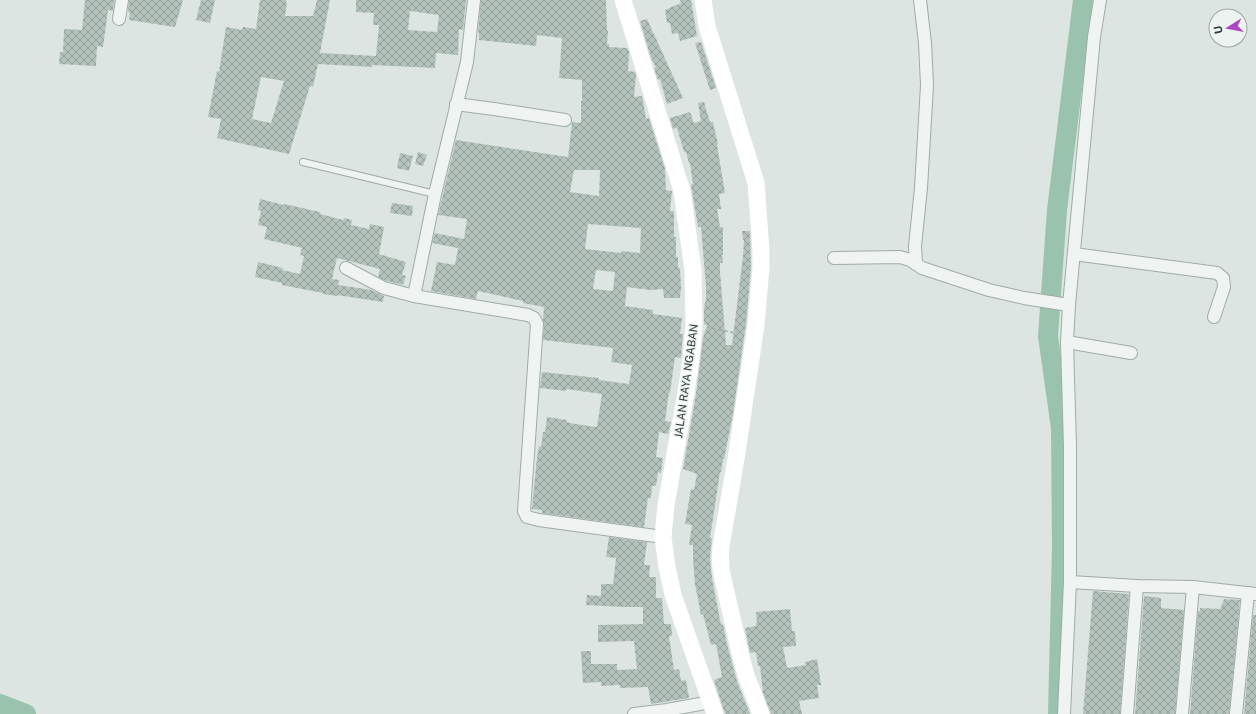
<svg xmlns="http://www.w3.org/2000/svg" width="1256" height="714" font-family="'Public Sans',sans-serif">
<defs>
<pattern id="building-cross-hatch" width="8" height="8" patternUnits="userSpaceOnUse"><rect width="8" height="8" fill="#b4c2bc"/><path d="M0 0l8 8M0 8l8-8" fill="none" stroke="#929f99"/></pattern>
</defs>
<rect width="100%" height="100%" fill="#dde5e2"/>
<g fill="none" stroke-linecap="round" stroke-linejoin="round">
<g stroke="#9ac3ae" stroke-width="20">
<polyline points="0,704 26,714"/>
<polyline points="1058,714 1062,547 1061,428 1048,336 1057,210 1083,0"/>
</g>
</g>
<g fill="url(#building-cross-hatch)" fill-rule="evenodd">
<polygon points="85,0 114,0 113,11 108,10 103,47 97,46 96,66 59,64 60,52 63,52 64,29 82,30"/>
<polygon points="129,0 183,0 175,27 129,20 130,12 128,12"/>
<polygon points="201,0 215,0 210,23 196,20"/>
<path d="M260,0H286V3H287L285,16H313L317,0H330L320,53L376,56L379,25H373L374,13L356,12V0H466L463,30L459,29L458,55L436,53L435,68L372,65V67L318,64L313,87L310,86L289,154L217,138L221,119L208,117L217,71L219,72L226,27L242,30L243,27L256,29ZM410,11L439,15L437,32L408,30ZM261,77L284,81L271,123L252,119Z"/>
<path d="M481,0H606L607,31H608L607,44H609V47L627,48L629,52L628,71L635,72L636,75L634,97L642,96L646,119L649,118L665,169L666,190L672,191L670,211H674V237H676V257H678V268H680L681,288L680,298H664L663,289L650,290L627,287L625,306L653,310V314L682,318L680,334H683L681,358L675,357L670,393L669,392L665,421L671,422L668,434L659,432L656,457L663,458L661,473L658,472L656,486H652L651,498H648L644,527L542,513V510L532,509L537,457L539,446L541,447L543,432H545L547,417L567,420L566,422L575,424L597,427L602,394L566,389V391L540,388L542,372L599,378V380L629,384L632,365L611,362L613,348L543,340L544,325L543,319L544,307L523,303V301L478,291L476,299L431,291L437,262L455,265L458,248L432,243L435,233L464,239L467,219L438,215L456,140L568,157L572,123V122L581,123V101H582V80L559,78L562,38L537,35L536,46L479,40V32H478ZM574,170H600L599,196L570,192ZM588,224L641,228L640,253L621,251V253L585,249ZM596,270L615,272L613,291L593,289Z"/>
<polygon points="680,0 691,0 697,36 680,41 678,33 672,34 670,23 667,23 665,10 681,3"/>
<polygon points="647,19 663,54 683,98 667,104 660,79 658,80 654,68 656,67 651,58 640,21"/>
<polygon points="701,42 716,88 710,90 695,43"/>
<polygon points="704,102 710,122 713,122 718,144 717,145 725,193 719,194 721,209 717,209 720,227 723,227 723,255 722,255 723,263 720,263 720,272 726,345 732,345 743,256 744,240 743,240 742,231 750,231 751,267 746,324 733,414 724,459 723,459 721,472 720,472 710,538 712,538 710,558 712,578 721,625 723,624 727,644 737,681 750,714 725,714 714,680 722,677 716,644 711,645 703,614 701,615 695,584 693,559 693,545 689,545 692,525 685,524 691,489 694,490 697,474 683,469 696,394 703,338 707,325 704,324 704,310 705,302 706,302 706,286 701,227 698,227 691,185 693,184 690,163 689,163 686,152 684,152 677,128 673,129 670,118 690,112 694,123 701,121 698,103"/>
<polygon points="418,152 427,155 423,166 415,164"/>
<polygon points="400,153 413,156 409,171 397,168"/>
<polygon points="260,199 284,205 284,204 320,212 320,214 343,220 344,218 352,220 351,225 369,229 370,224 384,227 379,254 406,262 402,275 406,276 403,285 387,281 378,277 380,269 337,258 332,279 339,280 338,285 371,290 384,296 383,302 337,295 337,296 323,294 323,293 282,285 282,283 255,277 258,262 283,268 282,270 300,274 304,256 300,255 302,248 264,239 267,227 258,225 261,211 258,210"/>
<polygon points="392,203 413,206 412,216 390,213"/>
<polygon points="609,537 647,542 644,565 650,565 649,577 656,577 656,598 662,598 664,624 671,624 672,636 669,636 674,670 679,669 681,681 686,680 689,698 651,704 648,687 620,688 620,685 601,686 601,682 583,683 581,651 591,651 591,664 617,664 617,670 637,669 634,641 598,642 598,625 643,624 643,607 624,607 586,605 587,595 601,596 601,584 613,584 616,558 606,557"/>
<polygon points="1093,591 1129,594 1120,714 1083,714"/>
<polygon points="1144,596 1161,598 1161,608 1184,610 1175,714 1135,714"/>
<polygon points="1224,599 1240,600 1229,714 1190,714 1198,611 1200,611 1200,608 1220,609 1223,602"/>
<polygon points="790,609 792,631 795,631 796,646 783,647 787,668 806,665 805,662 817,659 821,685 817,685 819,698 799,701 802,714 771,714 763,693 760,666 758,666 756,652 750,653 745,628 756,626 756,623 757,623 756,612"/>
<polygon points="1253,615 1256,615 1256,714 1244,714"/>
</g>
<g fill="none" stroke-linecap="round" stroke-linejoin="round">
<g stroke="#9faba6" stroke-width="8">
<polyline id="lane" points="303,162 435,194"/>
</g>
<g stroke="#9faba6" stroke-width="14">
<g id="street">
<polyline points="119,19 122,0"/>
<polyline points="456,104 494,109 565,120"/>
<polyline points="1074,254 1217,273 1223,278 1224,287 1214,317"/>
<polyline points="834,258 900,257 910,260 922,268 989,290 1024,298 1069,305"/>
<polyline points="916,264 915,246 921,188 927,85 925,43 920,0"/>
<polyline points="346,268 384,288 414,296 528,315 534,318 537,324 524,511 527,517 539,520 663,537"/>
<polyline points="414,296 435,194 467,62 474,0"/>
<polyline points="1067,342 1131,353"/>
<polyline points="1070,582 1137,586 1193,587 1256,594"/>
<polyline points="634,714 667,710 711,702"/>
<polyline points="1064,714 1070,582 1070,447 1067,342 1069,305 1094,37 1100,0"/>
<polyline points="1127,714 1137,586"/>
<polyline points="1182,714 1193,587"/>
<polyline points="1236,714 1248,593"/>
</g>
</g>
<polyline stroke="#a7b1ad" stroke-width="2" stroke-dasharray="3 3" stroke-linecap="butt" points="707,327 740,334"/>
<use href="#lane" stroke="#eff4f2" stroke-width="6"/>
<use href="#street" stroke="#eff4f2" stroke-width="12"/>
<g stroke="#fff" stroke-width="17">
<polyline points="623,0 682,191 693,270 694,325 691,359 686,392 666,505 663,537 667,567 673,595 715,714"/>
<path d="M703,0L707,26L756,183L761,250V267L756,325L736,459L721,546C720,557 720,568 723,579L741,657L747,678L761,714"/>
</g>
</g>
<g text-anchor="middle" stroke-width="3" stroke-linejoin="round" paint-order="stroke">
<g font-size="11" fill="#273b33" stroke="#ecf3f0">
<text transform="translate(686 381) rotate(-82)" y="4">JALAN RAYA NGABAN</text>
</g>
</g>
<g transform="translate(1228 28) rotate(259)"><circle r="19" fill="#ecf3f0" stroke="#9da9a4"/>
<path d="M0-3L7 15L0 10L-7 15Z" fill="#ad4ac3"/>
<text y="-6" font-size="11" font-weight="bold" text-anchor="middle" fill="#273b33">U</text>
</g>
</svg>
